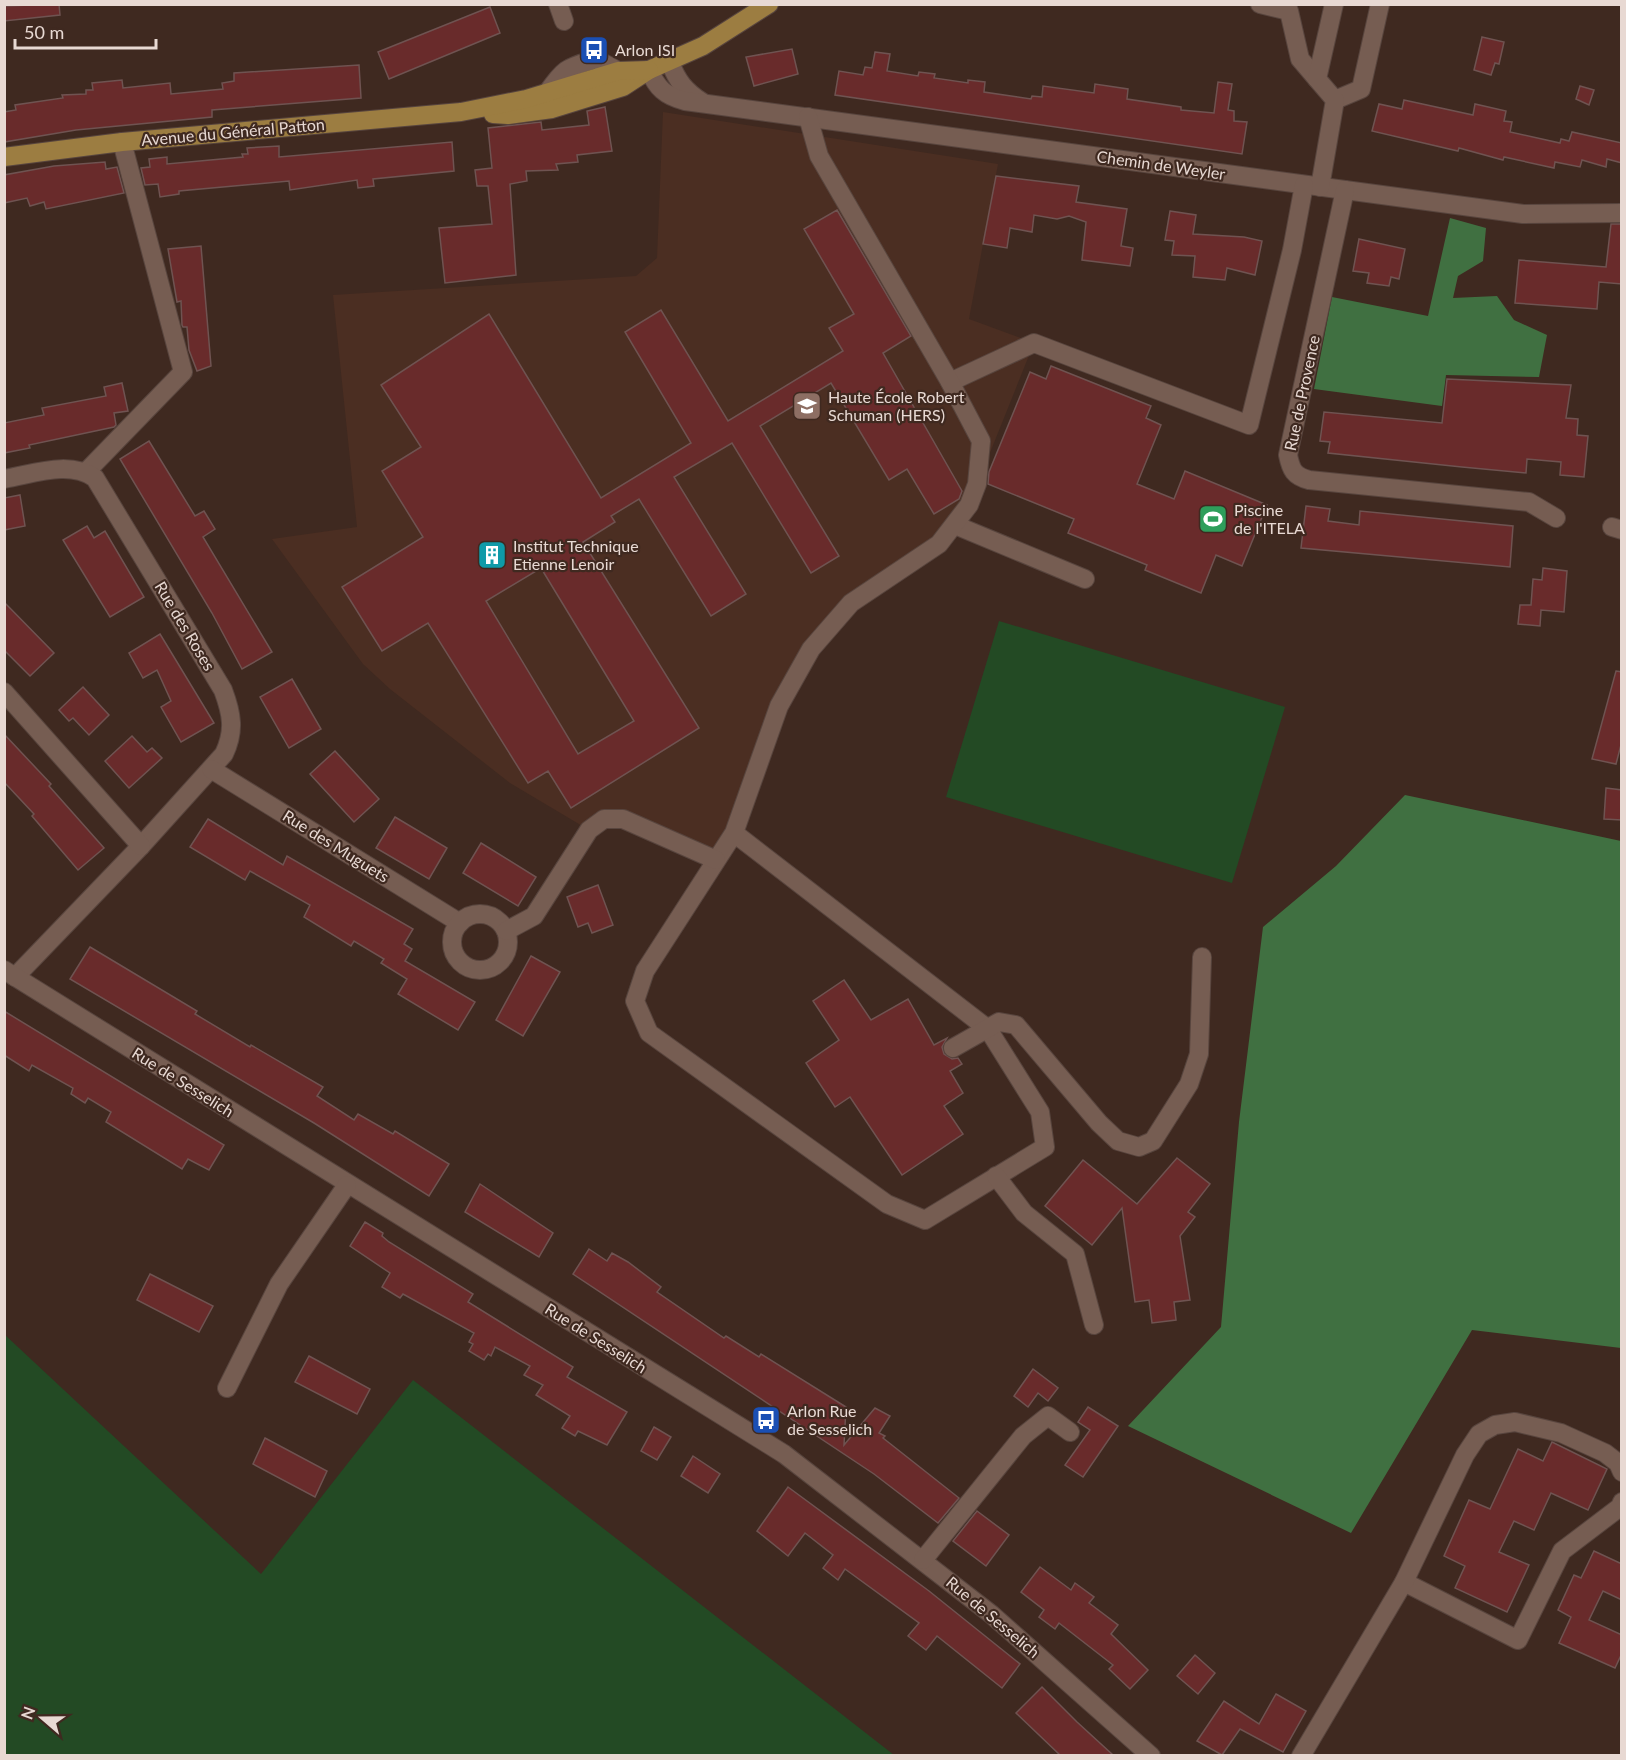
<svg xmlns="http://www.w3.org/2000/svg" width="1626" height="1760" font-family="Lato,sans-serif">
<rect width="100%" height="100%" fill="#3f2920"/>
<polygon fill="#4b2e22" points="663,112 998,164 969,319 1034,343 969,505 955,525 851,603 811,649 716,860 623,819 589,830 510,783 390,689 363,664 272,539 357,527 333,295 636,276 657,258"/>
<g fill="#234a24">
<polygon points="999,621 1285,707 1232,883 946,797"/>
<polygon points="4,1334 261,1574 413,1380 894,1755 5,1755"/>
</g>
<g fill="#407041">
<polygon points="1450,218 1486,228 1483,261 1458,276 1453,298 1497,296 1514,320 1547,335 1539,377 1446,375 1442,406 1314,389 1332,297 1428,316"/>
<polygon points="1405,795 1621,841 1621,1348 1472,1330 1351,1533 1128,1426 1221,1327 1239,1122 1263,927 1336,866"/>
</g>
<g fill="#692b2b" stroke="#6f5351" stroke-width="1.5" fill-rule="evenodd">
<polygon points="59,4 60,15 4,21 4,6"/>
<polygon points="490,7 500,33 389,79 378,52"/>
<polygon points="1482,37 1504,42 1499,64 1495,63 1491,75 1474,70"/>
<polygon points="792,49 798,74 754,86 746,57"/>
<polygon points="875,52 890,54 887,71 918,76 919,72 935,74 934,78 968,83 968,80 985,82 984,92 1031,99 1032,96 1042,97 1043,86 1094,93 1095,84 1128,89 1127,99 1181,107 1181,110 1214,113 1218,82 1232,84 1228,110 1234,111 1234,121 1247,122 1242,154 835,95 839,71 863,75 865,67 872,68"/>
<polygon points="359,65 361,98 212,110 212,117 76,130 4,142 4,112 16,110 15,105 63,98 62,95 86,94 86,90 93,90 92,83 122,80 123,88 170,83 171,94 223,89 222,83 234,81 234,73"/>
<polygon points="1580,86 1594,90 1589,105 1576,99"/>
<polygon points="1404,100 1473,115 1475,104 1506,111 1504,121 1512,122 1510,132 1560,143 1561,139 1569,141 1572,132 1622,143 1622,163 1607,159 1606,167 1582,160 1580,167 1555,162 1554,168 1504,157 1503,160 1459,148 1458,151 1372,131 1379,104 1402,109"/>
<polygon points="605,107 612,151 577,155 578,162 556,164 558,170 526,171 527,181 510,184 516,275 445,283 439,228 492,224 488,186 477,186 475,170 492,168 488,128 541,122 542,130 589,125 587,111"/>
<polygon points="452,142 454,171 373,179 374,186 358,188 357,180 290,190 289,181 179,191 179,194 160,197 158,184 145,185 141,168 150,167 149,159 167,157 167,164 243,157 242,154 248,154 247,148 279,146 279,157"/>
<polygon points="105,162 106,169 117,167 124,193 46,209 44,202 30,206 27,198 4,203 4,175 54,166"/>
<polygon points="996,176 1079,186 1076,202 1127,209 1121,246 1133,248 1130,266 1082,260 1086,222 1069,216 1057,219 1034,215 1032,232 1010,228 1007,248 983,244"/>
<path d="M837,210L911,336L883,353L962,491L959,499L934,514L907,469L889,480L831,383L760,426L839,556L811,573L732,443L674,477L746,594L711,616L639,499L611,516L615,522L583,542L699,728L571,808L548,771L528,783L428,623L382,651L342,587L423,537L382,471L421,447L381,385L489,314L601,498L691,443L625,332L661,310L728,421L843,351L829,328L854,314L804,229ZM541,568L634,721L578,754L486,601Z"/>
<polygon points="1170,211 1196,215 1193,234 1244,237 1262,241 1255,275 1227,268 1225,280 1193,277 1195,256 1172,255 1174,241 1165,240"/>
<polygon points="1611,224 1622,224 1622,284 1599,282 1597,309 1515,303 1519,260 1606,267"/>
<polygon points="1359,239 1405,249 1399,279 1391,277 1389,286 1367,283 1369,273 1353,271"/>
<polygon points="201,246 211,366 197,371 189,350 187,327 183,327 182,325 181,301 177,302 168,249"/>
<polygon points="1051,366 1151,406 1146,418 1161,425 1137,484 1174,499 1185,471 1267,505 1242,566 1216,555 1201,593 1145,570 1147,565 1068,533 1074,519 988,484 989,472 1030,372 1046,379"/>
<polygon points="1447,379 1571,385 1566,418 1578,419 1577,435 1588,436 1584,477 1560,475 1561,462 1527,459 1526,473 1462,467 1328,453 1330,442 1320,441 1324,412 1442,423"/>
<polygon points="122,383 128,411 114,413 116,425 114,427 29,445 30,448 4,453 4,423 44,415 42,408 106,396 104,387"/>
<polygon points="149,441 195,516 204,511 215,529 203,537 272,652 242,669 212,613 120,459"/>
<polygon points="20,495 25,526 4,530 4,498"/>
<polygon points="1306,506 1330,509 1328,521 1359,525 1360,511 1513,526 1510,567 1301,548"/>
<polygon points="87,526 94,538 105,531 144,597 110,617 63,540"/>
<polygon points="1543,568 1567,571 1564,612 1541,610 1540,626 1518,624 1520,605 1531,605 1533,579 1542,580"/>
<polygon points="4,602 54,653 30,676 4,650"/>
<polygon points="160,634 214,723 181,742 161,707 171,701 157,670 143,678 129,653"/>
<polygon points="1616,671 1622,672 1622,741 1616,764 1592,759"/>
<polygon points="292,679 321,729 289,748 260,697"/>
<polygon points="83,687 109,715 89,735 73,718 69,721 59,710"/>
<polygon points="4,734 51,784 49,786 104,848 78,870 32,816 34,814 4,782"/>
<polygon points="132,736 147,752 152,748 162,758 129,788 105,761"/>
<polygon points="335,751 379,799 354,822 310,774"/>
<polygon points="1606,788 1622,790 1622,820 1604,819"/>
<polygon points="395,817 447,848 429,879 376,848"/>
<polygon points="208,819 283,865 287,856 413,929 404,944 412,949 405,961 475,1002 458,1030 398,994 407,979 381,963 384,959 354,941 351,946 304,917 310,905 250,871 245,880 190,847"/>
<polygon points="481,843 536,877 518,906 463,873"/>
<polygon points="598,885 613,925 592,933 588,923 578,927 567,897"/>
<polygon points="90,947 197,1011 195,1014 250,1047 251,1045 323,1087 317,1096 354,1120 358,1114 393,1134 395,1131 449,1164 429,1196 314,1123 70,979"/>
<polygon points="531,956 560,972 523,1036 496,1020"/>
<polygon points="844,980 871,1020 908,999 934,1045 947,1038 942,1047 944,1054 952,1059 958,1058 962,1064 950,1071 963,1093 944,1106 963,1134 902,1175 850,1097 835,1107 806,1063 839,1040 813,1001"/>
<polygon points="4,1011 224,1145 209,1170 188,1159 182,1169 106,1122 111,1112 88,1098 85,1103 71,1094 73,1088 32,1065 29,1071 4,1055"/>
<polygon points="1177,1158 1210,1184 1188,1212 1195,1217 1180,1236 1190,1300 1174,1302 1176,1320 1152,1323 1149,1300 1135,1302 1122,1208 1092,1245 1045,1206 1083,1160 1137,1204"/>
<polygon points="480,1184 553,1233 539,1257 465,1212"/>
<polygon points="365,1222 383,1233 382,1236 389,1242 473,1294 468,1302 573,1367 567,1377 627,1412 607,1445 578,1431 575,1436 562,1428 570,1416 536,1395 543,1385 524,1375 530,1366 495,1347 491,1356 488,1354 484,1360 469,1351 473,1344 469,1342 474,1333 403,1294 400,1298 382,1287 390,1273 350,1246"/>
<polygon points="589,1249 607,1261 612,1253 628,1262 661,1287 657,1292 724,1338 726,1336 759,1357 761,1354 846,1407 844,1445 875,1408 890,1416 879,1433 885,1436 883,1438 959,1498 938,1523 874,1474 573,1274"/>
<polygon points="150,1274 213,1306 199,1332 137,1300"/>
<polygon points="309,1356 370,1389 357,1414 295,1382"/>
<polygon points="1033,1369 1058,1388 1048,1401 1038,1393 1028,1407 1014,1396"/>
<polygon points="1088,1407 1118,1426 1083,1477 1065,1465 1090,1430 1078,1422"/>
<polygon points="654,1427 671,1437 657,1460 641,1451"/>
<polygon points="265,1438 327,1471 315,1497 253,1464"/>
<polygon points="1552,1442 1607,1469 1588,1510 1551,1493 1534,1530 1514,1521 1499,1552 1529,1565 1507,1612 1455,1588 1465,1566 1444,1556 1469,1500 1490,1509 1518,1449 1543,1461"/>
<polygon points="693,1456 720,1474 708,1493 681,1476"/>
<polygon points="788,1487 929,1591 1020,1664 1002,1688 937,1636 926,1650 908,1636 919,1623 845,1569 838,1580 823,1568 833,1555 805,1533 788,1556 757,1531"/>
<polygon points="977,1511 1009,1535 986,1566 953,1541"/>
<polygon points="1594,1551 1622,1564 1622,1600 1603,1591 1589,1620 1622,1635 1622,1653 1615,1668 1559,1643 1571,1617 1558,1610 1574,1575 1581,1578"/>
<polygon points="1040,1567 1071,1590 1075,1583 1094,1597 1089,1603 1118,1625 1111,1634 1148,1670 1130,1689 1109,1669 1113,1665 1059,1623 1055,1629 1039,1617 1044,1610 1021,1592"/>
<polygon points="1195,1655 1215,1673 1198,1694 1177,1676"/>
<polygon points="1042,1687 1077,1722 1113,1755 1060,1755 1016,1713"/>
<polygon points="1276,1694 1306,1711 1283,1752 1240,1729 1222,1755 1197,1741 1224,1701 1259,1724"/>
</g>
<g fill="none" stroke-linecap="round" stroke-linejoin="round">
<g stroke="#58453e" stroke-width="20">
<g id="minor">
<polyline points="558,4 564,21"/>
<polyline points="1260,4 1289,11 1300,59 1317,79"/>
<path d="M670,62C677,81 685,91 702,102"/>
<path d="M649,70C657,88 665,96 685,101L1523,214L1622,213"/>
<path d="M547,93C565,67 567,68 596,59L618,71"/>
<polyline points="1335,100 1361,89 1380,4"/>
<polyline points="1320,187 1335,100 1317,79 1334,4"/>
<path d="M1345,190L1288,455C1291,470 1294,476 1309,480L1529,502L1556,518"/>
<polyline points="950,382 1034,343 1249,425 1292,250 1304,185"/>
<polyline points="86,472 183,372 122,142"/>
<path d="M4,479C34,474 69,460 95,478L223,690C232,714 235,731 224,754L141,846L15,977"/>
<polyline points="955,525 1085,579"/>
<polyline points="1612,527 1622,530"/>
<polyline points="4,692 141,846"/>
<polyline points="211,769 460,923"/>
<polyline points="734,833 988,1029 1040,1112 1045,1147 925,1220 887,1204 649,1033 635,1001 645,971 734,833 779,706 811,649 851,603 939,544 969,505 977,484 981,441 950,382 819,156 808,117"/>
<circle cx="480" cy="942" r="28"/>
<polyline points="506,931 534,916 589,830 604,819 623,819 716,860"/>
<polyline points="4,970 784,1454 991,1614 1151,1756"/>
<polyline points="953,1048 999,1022 1016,1025 1099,1123 1118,1141 1139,1147 1153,1141 1189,1084 1199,1054 1202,957"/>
<polyline points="996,1176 1024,1213 1075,1254 1094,1325"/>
<polyline points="227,1388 279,1284 347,1185"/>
<polyline points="923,1560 1023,1436 1048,1416 1070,1432"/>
<polyline points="1404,1582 1518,1640 1562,1551 1620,1507 1622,1502"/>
<polyline points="1301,1756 1404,1582 1465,1455 1479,1434 1495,1425 1515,1422 1561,1433 1605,1453 1618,1463 1622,1472"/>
</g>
</g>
<g stroke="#58453e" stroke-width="20">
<g id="major">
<polyline points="493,114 508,115 552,109 623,87 649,70 703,46 769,4"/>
<polyline points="4,157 122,142 461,112 526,99 618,71 649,70"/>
</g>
</g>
<use href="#minor" stroke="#765d52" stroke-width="18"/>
<use href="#major" stroke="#9c7d41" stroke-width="18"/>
</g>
<defs>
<g id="bus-square" transform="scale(1.5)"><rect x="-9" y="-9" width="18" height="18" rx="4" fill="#1a4fb4" stroke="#3f2920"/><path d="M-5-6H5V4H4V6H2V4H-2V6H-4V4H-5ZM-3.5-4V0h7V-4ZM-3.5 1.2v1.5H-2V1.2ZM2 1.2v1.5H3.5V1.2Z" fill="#fff"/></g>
<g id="university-square" transform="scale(1.5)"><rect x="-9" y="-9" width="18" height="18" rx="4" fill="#8d6e63" stroke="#3f2920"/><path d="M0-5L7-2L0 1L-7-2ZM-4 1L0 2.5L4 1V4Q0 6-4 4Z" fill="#fff"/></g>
<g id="stadium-square" transform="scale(1.5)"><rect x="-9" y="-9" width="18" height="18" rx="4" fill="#2e9e5b" stroke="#3f2920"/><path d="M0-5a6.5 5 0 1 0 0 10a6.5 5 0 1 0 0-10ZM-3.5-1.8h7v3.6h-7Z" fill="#fff"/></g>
<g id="building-square" transform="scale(1.5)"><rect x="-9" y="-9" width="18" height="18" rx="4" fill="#0f9aa8" stroke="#3f2920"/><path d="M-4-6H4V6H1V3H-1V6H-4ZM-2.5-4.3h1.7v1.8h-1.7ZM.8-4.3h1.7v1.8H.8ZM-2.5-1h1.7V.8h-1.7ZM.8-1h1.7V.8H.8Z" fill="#fff"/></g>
</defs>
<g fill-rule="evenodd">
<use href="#bus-square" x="594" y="50"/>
<use href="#university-square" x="807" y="406"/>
<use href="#stadium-square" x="1213" y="519"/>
<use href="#building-square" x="492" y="555"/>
<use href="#bus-square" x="766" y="1420"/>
</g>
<g text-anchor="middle" stroke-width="4.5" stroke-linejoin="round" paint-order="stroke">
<g font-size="16" fill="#e8d9d3" stroke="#3f2920" text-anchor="start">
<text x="615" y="56">Arlon ISI</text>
<text x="828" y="403">Haute École Robert<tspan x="828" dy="18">Schuman (HERS)</tspan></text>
<text x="1234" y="516">Piscine<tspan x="1234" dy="18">de l'ITELA</tspan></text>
<text x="513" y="552">Institut Technique<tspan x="513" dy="18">Etienne Lenoir</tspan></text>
<text x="787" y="1417">Arlon Rue<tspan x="787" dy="18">de Sesselich</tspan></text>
</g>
<g font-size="16" fill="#e8d9d3" stroke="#3f2920">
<text transform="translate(233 132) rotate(-5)" y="6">Avenue du Général Patton</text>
<text transform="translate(1161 165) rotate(8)" y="6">Chemin de Weyler</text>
<text transform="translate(1302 393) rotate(-78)" y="6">Rue de Provence</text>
<text transform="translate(185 626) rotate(59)" y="6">Rue des Roses</text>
<text transform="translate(336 846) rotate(32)" y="6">Rue des Muguets</text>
<text transform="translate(183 1082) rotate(32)" y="6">Rue de Sesselich</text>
<text transform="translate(596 1338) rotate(32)" y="6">Rue de Sesselich</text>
<text transform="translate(993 1617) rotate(40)" y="6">Rue de Sesselich</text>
</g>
</g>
<rect width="1626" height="1760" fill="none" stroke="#e8d9d3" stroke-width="12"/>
<g transform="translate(42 1718) rotate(290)" stroke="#3f2920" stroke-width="4.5" paint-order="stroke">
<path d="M0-4.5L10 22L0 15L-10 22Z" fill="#e8d9d3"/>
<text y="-9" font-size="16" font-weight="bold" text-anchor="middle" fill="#e8d9d3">N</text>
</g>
<path d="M15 39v9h141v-9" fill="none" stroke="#e8d9d3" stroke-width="3"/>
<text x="24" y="39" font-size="18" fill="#e8d9d3" stroke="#3f2920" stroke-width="4.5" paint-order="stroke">50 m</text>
</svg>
